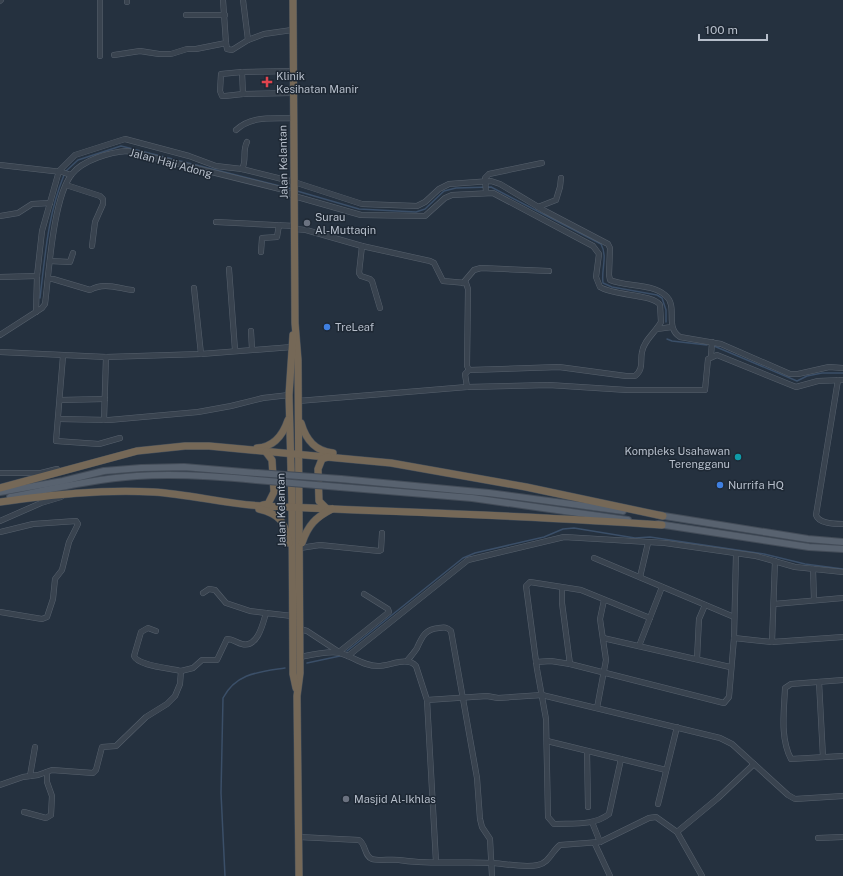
<svg xmlns="http://www.w3.org/2000/svg" width="843" height="876" font-family="'Public Sans',sans-serif">
<rect width="100%" height="100%" fill="#25313f"/>
<g fill="none" stroke-linecap="round" stroke-linejoin="round">
<g stroke="#3b4f68" stroke-width="1.5">
<polyline points="66,171 78,160 121,146 292,189"/>
<path d="M297,191L359,209L416,212L425,209L444,191L456,188L491,187L601,244C608,257 601,269 603,283L612,287L657,295L662,298L666,310V322"/>
<path d="M40,298C45,256 48,214 64,175"/>
<polyline points="667,339 672,341 707,345"/>
<polyline points="714,346 797,381 807,376 822,373 843,373"/>
<polyline points="347,651 463,558 475,553 544,537 563,529 574,528 635,538 650,537 764,554 805,564 843,569"/>
<polyline points="307,663 340,656"/>
<path d="M225,876L221,793L223,698C236,673 259,672 285,668"/>
</g>
<g stroke="#57616d" stroke-width="6">
<g id="minor">
<polyline points="127,0 127,2"/>
<polyline points="243,0 248,40 264,34 292,30"/>
<polyline points="0,1 1,0"/>
<polyline points="186,15 225,15"/>
<polyline points="226,43 227,49 232,50 248,40"/>
<polyline points="114,55 140,51 159,54 171,54 187,49 196,49 226,43 223,0"/>
<polyline points="100,56 100,0"/>
<polyline points="293,71 242,72 243,94 293,93"/>
<polyline points="242,72 221,74 220,91 222,96 225,96 243,94"/>
<path d="M236,130C252,115 273,119 293,118"/>
<polyline points="0,165 62,172 71,175"/>
<path d="M242,169C247,160 242,151 247,142"/>
<polyline points="66,185 100,196 103,199 103,204 95,222 92,246"/>
<polyline points="486,192 485,178 489,174 542,163"/>
<polyline points="538,207 556,200 560,187 561,178"/>
<polyline points="0,216 18,213 32,204 50,203"/>
<polyline points="216,222 295,226"/>
<polyline points="295,229 306,230 362,246 430,261 434,263 443,281 466,283 468,289 467,366 469,370"/>
<polyline points="362,246 359,273 361,276 370,279 372,281 380,308"/>
<polyline points="261,252 262,238 277,237 279,225"/>
<polyline points="50,261 70,262 73,253"/>
<polyline points="229,269 235,350"/>
<polyline points="0,277 37,276"/>
<path d="M48,279H53L90,290C104,282 117,288 132,290"/>
<polyline points="463,283 474,270 481,268 549,271"/>
<polyline points="194,288 201,354"/>
<path d="M36,312L37,276L42,231L59,171L75,155L125,139L189,156L216,166L242,169L294,182L362,204L417,206L425,202L439,189L449,184L491,181L500,184L545,211L608,244L610,248L609,275L610,280C626,287 651,283 665,295C679,306 664,327 680,337L721,344L790,374H798L829,367L843,368"/>
<polyline points="657,329 672,327"/>
<polyline points="251,331 252,349"/>
<path d="M0,335L42,308L45,304C49,273 53,197 72,174C83,160 110,152 127,151L284,190L294,196L361,215L425,216L445,198L452,195L493,193L593,246L599,254L596,277L600,287C614,296 653,294 660,305L661,322C655,333 644,340 642,352C640,361 644,369 635,376H626L559,367L469,370L465,374L467,387"/>
<polyline points="0,352 106,357 201,354 292,347"/>
<polyline points="63,356 56,441 99,444 120,438"/>
<polyline points="711,356 712,342"/>
<path d="M838,380L816,515C819,524 835,524 843,524"/>
<polyline points="60,400 105,399"/>
<polyline points="298,401 467,387 549,385 627,390 705,390 708,359 717,355 796,387 818,381 843,380"/>
<polyline points="59,419 109,420 198,412 231,406 263,398 289,395"/>
<polyline points="104,420 106,357"/>
<polyline points="0,473 41,473 57,469"/>
<polyline points="0,521 41,503 61,497"/>
<polyline points="0,532 33,524 76,521 78,524 69,542 62,570 55,579 53,599 47,617 42,619 0,612"/>
<polyline points="300,548 320,545 379,551 381,550 382,533"/>
<polyline points="594,558 734,617"/>
<polyline points="813,569 814,600"/>
<polyline points="640,577 648,543"/>
<polyline points="562,588 562,603 570,664"/>
<polyline points="203,593 209,589 215,590 226,603 250,611 266,613"/>
<polyline points="774,604 843,598"/>
<polyline points="300,629 307,631 339,652 389,612 388,609 364,594"/>
<path d="M156,631L148,628L141,632L134,656C138,666 170,668 181,671"/>
<polyline points="603,638 730,667"/>
<polyline points="734,638 772,642 843,637"/>
<polyline points="772,642 775,561"/>
<polyline points="639,646 662,587"/>
<polyline points="348,656 468,560 564,537 665,543 756,556 795,567 843,572"/>
<path d="M300,657C310,655 331,650 340,653C354,657 363,666 378,666C390,666 407,656 416,666L427,700L436,862"/>
<polyline points="697,659 699,619 705,605"/>
<path d="M407,661C410,657 414,653 417,648C422,637 425,629 439,628C444,627 447,627 451,631L477,778L480,819L482,827L490,839L492,876"/>
<polyline points="536,662 551,661 570,664 724,703 729,697 734,638 736,554"/>
<path d="M843,680L791,684L785,688C784,712 780,738 791,759L843,756"/>
<polyline points="819,682 823,757"/>
<polyline points="427,700 487,696 498,698 542,695 720,738 732,744 788,795 795,799 843,796"/>
<polyline points="597,708 606,660 600,619 604,600"/>
<polyline points="547,741 666,770"/>
<polyline points="587,751 588,807"/>
<path d="M621,759L609,814C594,826 572,823 554,824L548,817L546,719L537,669L526,586L530,582L581,590L650,618"/>
<polyline points="30,776 35,747"/>
<path d="M0,785L23,777L38,775L52,770L93,773L96,770L102,747L116,746L146,717L167,704L175,696L180,684L181,671L193,668L202,660H217L227,639C233,639 237,643 242,644C258,648 263,623 266,613L292,616"/>
<polyline points="658,804 677,727"/>
<polyline points="24,812 46,818 51,815 52,796 47,782 47,772"/>
<polyline points="592,822 600,842"/>
<polyline points="677,832 718,798 754,764"/>
<path d="M299,837L359,840C366,844 364,856 372,859C377,861 392,859 399,860C430,865 461,861 493,863C508,864 524,868 538,865C549,863 552,851 560,845L600,842L649,818L656,817L677,832L702,876"/>
<polyline points="818,838 843,837"/>
<polyline points="595,844 610,876"/>
</g>
</g>
<g stroke="#434c58" stroke-width="8">
<g id="major">
<polyline points="341,479 489,493 623,511"/>
<polyline points="340,487 472,498 628,520"/>
<polyline points="0,492 63,481 104,471 141,468 184,467 257,473"/>
<path d="M10,497C52,489 94,479 137,476C177,473 216,476 256,480"/>
<polyline points="658,515 808,539 843,542"/>
<polyline points="658,524 809,547 843,549"/>
</g>
</g>
<g stroke="#444e5a" stroke-width="8">
<g id="highway">
<polyline points="293,0 295,323 298,360 300,673 297,696 299,876"/>
<polyline points="293,335 289,395 292,506 293,674 296,688"/>
<path d="M301,423C306,440 315,451 333,453"/>
<path d="M257,448C274,447 283,435 288,420"/>
<polyline points="0,488 137,451 185,446 209,446 391,463 526,487 663,516"/>
<path d="M0,502C50,495 102,489 153,492C189,494 225,504 262,506C395,512 528,515 662,525"/>
<polyline points="263,505 268,504 274,492 272,460 266,452"/>
<polyline points="326,508 319,501 318,469 322,459 328,457"/>
<path d="M259,509C280,514 285,522 289,543"/>
<path d="M302,543C308,525 316,517 332,509"/>
</g>
</g>
<use href="#minor" stroke="#39434f" stroke-width="5"/>
<use href="#major" stroke="#58626f" stroke-width="6"/>
<use href="#highway" stroke="#756857" stroke-width="7"/>
<g stroke="#434c58" stroke-width="8" stroke-linecap="butt">
<g id="major-bridge">
<polyline points="257,473 341,479"/>
<polyline points="256,480 340,487"/>
</g>
</g>
<use href="#major-bridge" stroke="#58626f" stroke-width="6"/>
</g>
<path fill="#e0444e" stroke="#1e2834" stroke-width="1.5" d="M265 76h4v4h4v4h-4v4h-4v-4h-4v-4h4z"/>
<g fill="#6b7280" stroke="#1e2834" stroke-width="1.5">
<circle cx="307" cy="223" r="4"/>
<circle cx="346" cy="799" r="4"/>
</g>
<g fill="#3f7fe0" stroke="#1e2834" stroke-width="1.5">
<circle cx="327" cy="327" r="4"/>
<circle cx="720" cy="485" r="4"/>
</g>
<circle fill="#0f9aa8" stroke="#1e2834" stroke-width="1.5" cx="738" cy="457" r="4"/>
<g text-anchor="middle" stroke-width="3" stroke-linejoin="round" paint-order="stroke">
<g font-size="11" fill="#b6beca" stroke="#1e2834" text-anchor="start">
<text x="276" y="80">Klinik<tspan x="276" dy="13">Kesihatan Manir</tspan></text>
<text x="315" y="221">Surau<tspan x="315" dy="13">Al-Muttaqin</tspan></text>
<text x="335" y="331">TreLeaf</text>
<text x="730" y="455" text-anchor="end">Kompleks Usahawan<tspan x="730" dy="13">Terengganu</tspan></text>
<text x="728" y="489">Nurrifa HQ</text>
<text x="354" y="803">Masjid Al-Ikhlas</text>
</g>
<g font-size="11" fill="#b6beca" stroke="#1e2834">
<text transform="translate(283 162) rotate(-91)" y="4">Jalan Kelantan</text>
<text transform="translate(171 163) rotate(15)" y="4">Jalan Haji Adong</text>
<text transform="translate(281 510) rotate(-91)" y="4">Jalan Kelantan</text>
</g>
</g>
<path d="M699 34v6h68v-6" fill="none" stroke="#b6beca" stroke-width="2"/>
<text x="705" y="34" font-size="12" fill="#b6beca" stroke="#1e2834" stroke-width="3" paint-order="stroke">100 m</text>
</svg>
